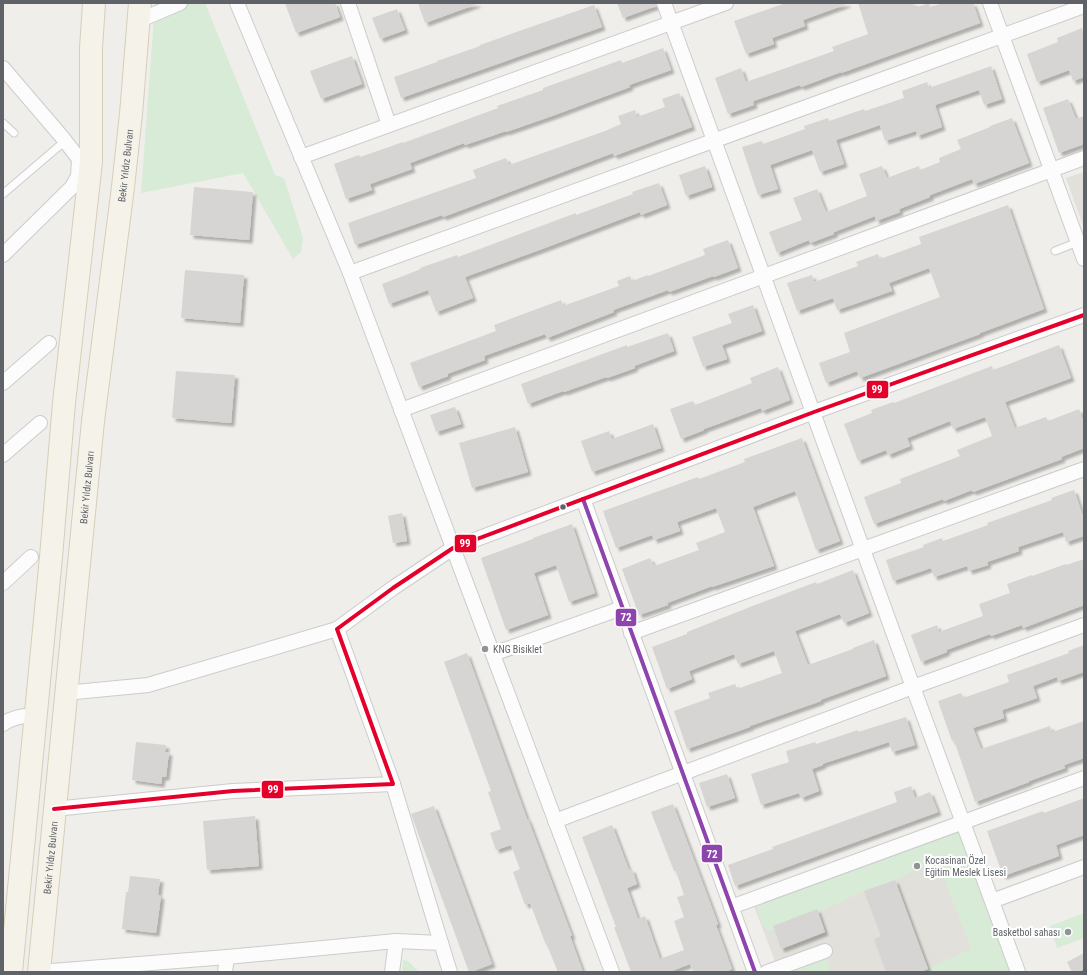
<svg xmlns="http://www.w3.org/2000/svg" width="1087" height="975" font-family="'Roboto Condensed',sans-serif">
<defs>
<filter id="shadow"><feDropShadow dx="3.5" dy="3.5" stdDeviation="1" flood-color="#0004"/></filter>
</defs>
<rect width="100%" height="100%" fill="#efeeea"/>
<g fill="#e2e0da">
<polygon points="1084,172 1084,228 1066,178"/>
<polygon points="962,827 1016,972 779,972 754,906"/>
</g>
<g fill="#d8ebd6">
<polygon points="155,3 205,3 275,175 284,178 303,238 301,252 293,259 243,173 141,193"/>
<polygon points="962,827 1016,972 920,972 971,949 937,860 895,880 864,891 812,915 769,931 763,926 756,905"/>
<polygon points="1084,913 1084,938 1057,948 1050,926"/>
<polygon points="826,957 831,972 788,972"/>
<polygon points="403,960 408,961 419,972 402,972"/>
</g>
<g fill="#d6d5d3" filter="url(#shadow)">
<polygon points="285,3 335,3 340,17 296,33"/>
<polygon points="418,3 477,3 477,4 425,23"/>
<polygon points="617,3 656,3 656,6 623,18"/>
<polygon points="786,3 847,3 847,4 803,20 805,26 772,38 774,44 746,54 734,21"/>
<polygon points="858,3 914,3 915,8 929,3 930,7 943,3 973,3 980,23 841,73 841,72 801,87 800,85 753,101 754,105 728,114 715,78 741,68 746,82 834,51 832,47 868,34"/>
<polygon points="594,5 602,27 401,98 394,77 437,62 437,61 480,46 480,45 522,30"/>
<polygon points="397,9 405,30 380,39 372,18"/>
<polygon points="1082,28 1084,34 1084,77 1073,81 1069,70 1037,82 1027,54 1058,42 1057,38"/>
<polygon points="663,48 671,70 629,85 630,87 552,116 506,132 506,131 465,145 464,143 410,163 412,169 370,184 372,190 346,199 334,164 359,155 360,157 403,142 403,143 498,108 497,106 543,90 543,88 585,73 621,60 622,63"/>
<polygon points="352,56 362,84 321,99 310,71"/>
<polygon points="991,66 1002,99 984,105 979,90 935,105 942,127 917,136 916,131 885,141 880,125 836,140 844,164 820,172 812,150 770,165 778,189 758,195 742,147 762,141 763,144 805,129 804,126 828,118 829,121 864,109 865,111 904,98 902,91 927,82 929,88"/>
<polygon points="679,93 692,127 614,156 613,153 443,217 442,215 355,245 348,223 476,178 473,170 506,158 509,165 605,131 621,124 618,116 635,110 637,117 665,107 662,99"/>
<polygon points="1068,99 1076,119 1084,116 1084,144 1059,153 1043,108"/>
<polygon points="1012,118 1029,163 974,184 972,179 930,195 930,197 899,209 900,212 876,221 875,216 834,232 834,234 810,243 809,240 777,253 769,232 802,220 793,198 817,189 826,212 867,196 859,174 882,166 887,178 919,166 920,170 940,162 939,158 961,149 957,140 990,127 990,126"/>
<polygon points="705,166 712,187 686,196 679,175"/>
<polygon points="659,183 667,205 641,215 640,212 542,249 465,277 473,298 436,312 428,290 389,304 382,284 421,269 420,268 457,255 458,257 576,213 576,215 633,194 632,192"/>
<polygon points="194,187 253,192 249,240 190,235"/>
<polygon points="1008,205 1044,309 980,333 980,334 860,378 857,371 826,383 819,363 850,352 844,333 940,297 929,268 889,283 892,291 837,310 833,298 797,311 787,283 812,275 814,282 858,266 856,262 878,254 880,259 921,244 919,237"/>
<polygon points="728,240 738,268 714,277 713,276 669,292 668,290 613,310 614,312 547,338 545,334 484,356 485,360 447,374 448,376 419,387 410,363 496,331 494,325 561,300 563,306 619,286 617,281 630,276 632,281 648,275 648,276 705,255 703,249"/>
<polygon points="185,270 244,275 240,323 181,318"/>
<polygon points="753,305 762,331 722,345 727,359 703,367 692,337 732,323 728,314"/>
<polygon points="668,333 674,351 634,366 635,368 607,378 606,377 564,392 563,391 528,404 521,384 627,345 627,347"/>
<polygon points="1059,345 1071,378 1005,402 1015,428 1046,417 1048,421 1079,409 1084,423 1084,448 1061,457 1062,459 973,492 972,490 944,501 943,499 874,524 864,497 901,483 900,479 960,456 957,450 992,436 985,417 953,429 950,421 907,438 910,446 888,455 886,450 858,461 844,424 872,413 871,410 893,402 894,403 992,366 993,370"/>
<polygon points="778,367 790,400 762,411 761,408 704,429 704,430 681,439 670,409 693,401 695,405 752,383 750,378"/>
<polygon points="176,371 235,375 231,423 172,418"/>
<polygon points="455,407 461,424 436,432 430,415"/>
<polygon points="653,424 661,448 592,472 581,441 609,431 612,439"/>
<polygon points="515,427 528,472 472,488 459,443"/>
<polygon points="802,438 840,541 816,550 795,491 753,507 774,566 712,587 712,586 667,603 668,605 639,615 622,569 650,558 654,566 699,550 696,543 725,532 716,508 677,522 680,531 654,540 652,535 616,548 603,511 698,477 699,479 745,462 744,459"/>
<polygon points="1074,490 1084,519 1084,536 1066,542 1063,532 1018,547 1019,551 987,562 988,565 969,571 967,566 934,577 931,568 893,581 886,560 924,547 923,545 942,538 943,541 988,525 987,523 1052,500 1051,498"/>
<polygon points="402,513 407,541 393,543 388,516"/>
<polygon points="572,524 595,593 569,602 556,565 534,573 548,615 506,630 481,558 533,539 533,538"/>
<polygon points="1084,559 1084,605 1023,628 1022,625 991,636 990,634 946,650 947,652 921,662 911,635 937,625 939,632 983,616 979,604 1010,593 1007,584 1032,575 1032,576 1066,564 1066,565"/>
<polygon points="853,570 869,613 844,623 840,614 795,631 808,665 853,649 853,648 874,640 886,676 820,700 821,701 750,726 750,727 687,749 674,711 710,698 708,693 735,684 737,689 782,673 774,651 738,664 734,654 689,671 692,679 667,689 652,647 687,634 687,632 755,605 816,582 817,584"/>
<polygon points="1084,645 1084,672 1058,681 1057,677 1033,686 1037,698 1002,710 1004,718 973,728 981,749 1050,726 1052,732 1084,721 1084,758 1064,765 1065,768 1029,781 1029,782 975,802 954,740 952,741 938,701 961,693 963,698 1009,682 1007,675 1069,653 1068,651"/>
<polygon points="467,653 527,819 528,819 572,936 570,936 583,972 558,972 547,945 546,945 530,903 525,905 513,872 520,869 511,845 496,850 490,833 501,829 488,792 491,791 444,662"/>
<polygon points="906,717 915,745 892,752 889,742 822,764 823,765 812,769 819,791 801,798 799,793 761,805 751,774 789,762 786,751 815,742 816,744 858,730 858,732"/>
<polygon points="136,742 166,745 165,752 169,752 166,777 162,777 161,784 132,780"/>
<polygon points="727,774 735,798 707,807 699,783"/>
<polygon points="911,786 915,798 930,792 938,812 735,886 728,865 773,849 772,847 897,802 894,792"/>
<polygon points="1084,798 1084,835 1056,845 1059,856 1003,876 987,831 1043,811 1044,813"/>
<polygon points="673,804 718,924 716,925 732,969 725,972 693,972 690,964 669,972 631,972 614,927 616,927 582,837 612,825 629,870 632,869 637,884 627,888 638,919 645,916 660,959 684,950 674,921 684,917 677,897 684,895 676,871 674,871 651,812"/>
<polygon points="434,806 492,964 471,972 469,972 411,814"/>
<polygon points="255,816 259,866 207,870 203,821"/>
<polygon points="130,876 160,879 158,895 161,896 156,933 122,929 126,892 128,892"/>
<polygon points="895,880 928,969 920,972 886,972 874,939 881,936 864,891"/>
<polygon points="817,909 825,932 781,949 773,926"/>
<polygon points="1084,953 1084,969 1078,972 1072,972 1067,962"/>
</g>
<g fill="none" stroke-linecap="round" stroke-linejoin="round">
<g stroke="#cbcccc" stroke-width="9">
<g id="service">
<polyline points="3,123 14,133"/>
<polyline points="3,194 65,141"/>
<polyline points="1055,251 1078,242"/>
</g>
</g>
<g stroke="#cbcccc" stroke-width="16">
<g id="minor">
<polyline points="237,3 350,273 612,972"/>
<polyline points="348,3 389,125"/>
<polyline points="664,3 913,687 1018,972"/>
<polyline points="990,3 1084,259"/>
<polyline points="138,21 180,3"/>
<polyline points="3,68 62,137 79,159 91,162"/>
<polyline points="301,157 726,3"/>
<polyline points="3,255 72,187 78,176 79,159"/>
<polyline points="350,273 1084,6"/>
<polyline points="3,383 49,343"/>
<polyline points="401,410 1084,158"/>
<polyline points="3,455 40,423"/>
<polyline points="583,499 755,972"/>
<polyline points="3,583 31,557"/>
<polyline points="631,633 1084,469"/>
<polyline points="493,654 622,608"/>
<polyline points="65,693 148,685 337,629"/>
<path d="M3,724C13,717 23,715 36,716"/>
<polyline points="393,784 441,943"/>
<polyline points="54,809 233,791 393,784 337,629 393,588 453,548 814,412 1084,315"/>
<polyline points="555,821 913,687 1084,625"/>
<polyline points="992,901 1084,867"/>
<polyline points="731,907 1084,778"/>
<polyline points="39,972 227,957 396,941 441,943 450,972"/>
<polyline points="225,972 227,957"/>
<polyline points="392,972 396,941"/>
<polyline points="767,972 825,951"/>
</g>
</g>
<g stroke="#d7ceb8" stroke-width="24">
<g id="primary">
<polyline points="11,972 51,557 64,403 91,162 91,48 94,3"/>
<path id="s1" d="M39,972L93,421L123,187L131,114L140,3"/>
</g>
</g>
<use href="#service" stroke="#fdfcfc" stroke-width="7"/>
<use href="#minor" stroke="#fdfcfc" stroke-width="14"/>
<use href="#primary" stroke="#f4f2e9" stroke-width="22"/>
<g stroke="#fff" stroke-width="7">
<polyline id="bus-1" points="583,499 755,972"/>
</g>
<g stroke="#fff" stroke-width="7">
<polyline id="bus-2" points="54,809 233,791 393,784 337,629 393,588 453,548 814,412 1084,315"/>
</g>
<use href="#bus-1" stroke="#8e44ad" stroke-width="4"/>
<use href="#bus-2" stroke="#e4002b" stroke-width="4"/>
</g>
<circle fill="#5f6368" stroke="#fff" stroke-width="1.5" cx="563" cy="507" r="3.5"/>
<g fill="#919496" stroke="#fff" stroke-width="1.5">
<circle cx="485" cy="649" r="4"/>
<circle cx="917" cy="866" r="4"/>
<circle cx="1068" cy="932" r="4"/>
</g>
<g text-anchor="middle" stroke-width="4" stroke-linejoin="round" paint-order="stroke">
<g font-size="10" fill="#5f6368" stroke="#fff">
<text dy="4" stroke="none"><textPath href="#s1" startOffset="811">Bekir Yıldız Bulvarı</textPath></text>
<text dy="4" stroke="none"><textPath href="#s1" startOffset="487">Bekir Yıldız Bulvarı</textPath></text>
<text dy="4" stroke="none"><textPath href="#s1" startOffset="115">Bekir Yıldız Bulvarı</textPath></text>
</g>
<g font-size="10" fill="#5f6368" stroke="#fff" text-anchor="start">
<text x="493" y="653">KNG Bisiklet</text>
<text x="925" y="864">Kocasinan Özel<tspan x="925" dy="12">Eğitim Meslek Lisesi</tspan></text>
<text x="1060" y="936" text-anchor="end">Basketbol sahası</text>
</g>
</g>
<g stroke="#fff" stroke-width="1.5">
<rect x="866" y="380" width="23" height="19" rx="4" fill="#e4002b"/>
<rect x="454" y="534" width="23" height="19" rx="4" fill="#e4002b"/>
<rect x="615" y="608" width="22" height="19" rx="4" fill="#8e44ad"/>
<rect x="261" y="780" width="23" height="19" rx="4" fill="#e4002b"/>
<rect x="701" y="844" width="22" height="19" rx="4" fill="#8e44ad"/>
</g>
<g font-size="11" text-anchor="middle" font-weight="bold" fill="#fff">
<text x="877" y="393">99</text>
<text x="465" y="547">99</text>
<text x="626" y="621">72</text>
<text x="273" y="793">99</text>
<text x="712" y="858">72</text>
</g>
<rect width="1087" height="975" fill="none" stroke="#5f6368" stroke-width="8"/>
</svg>
